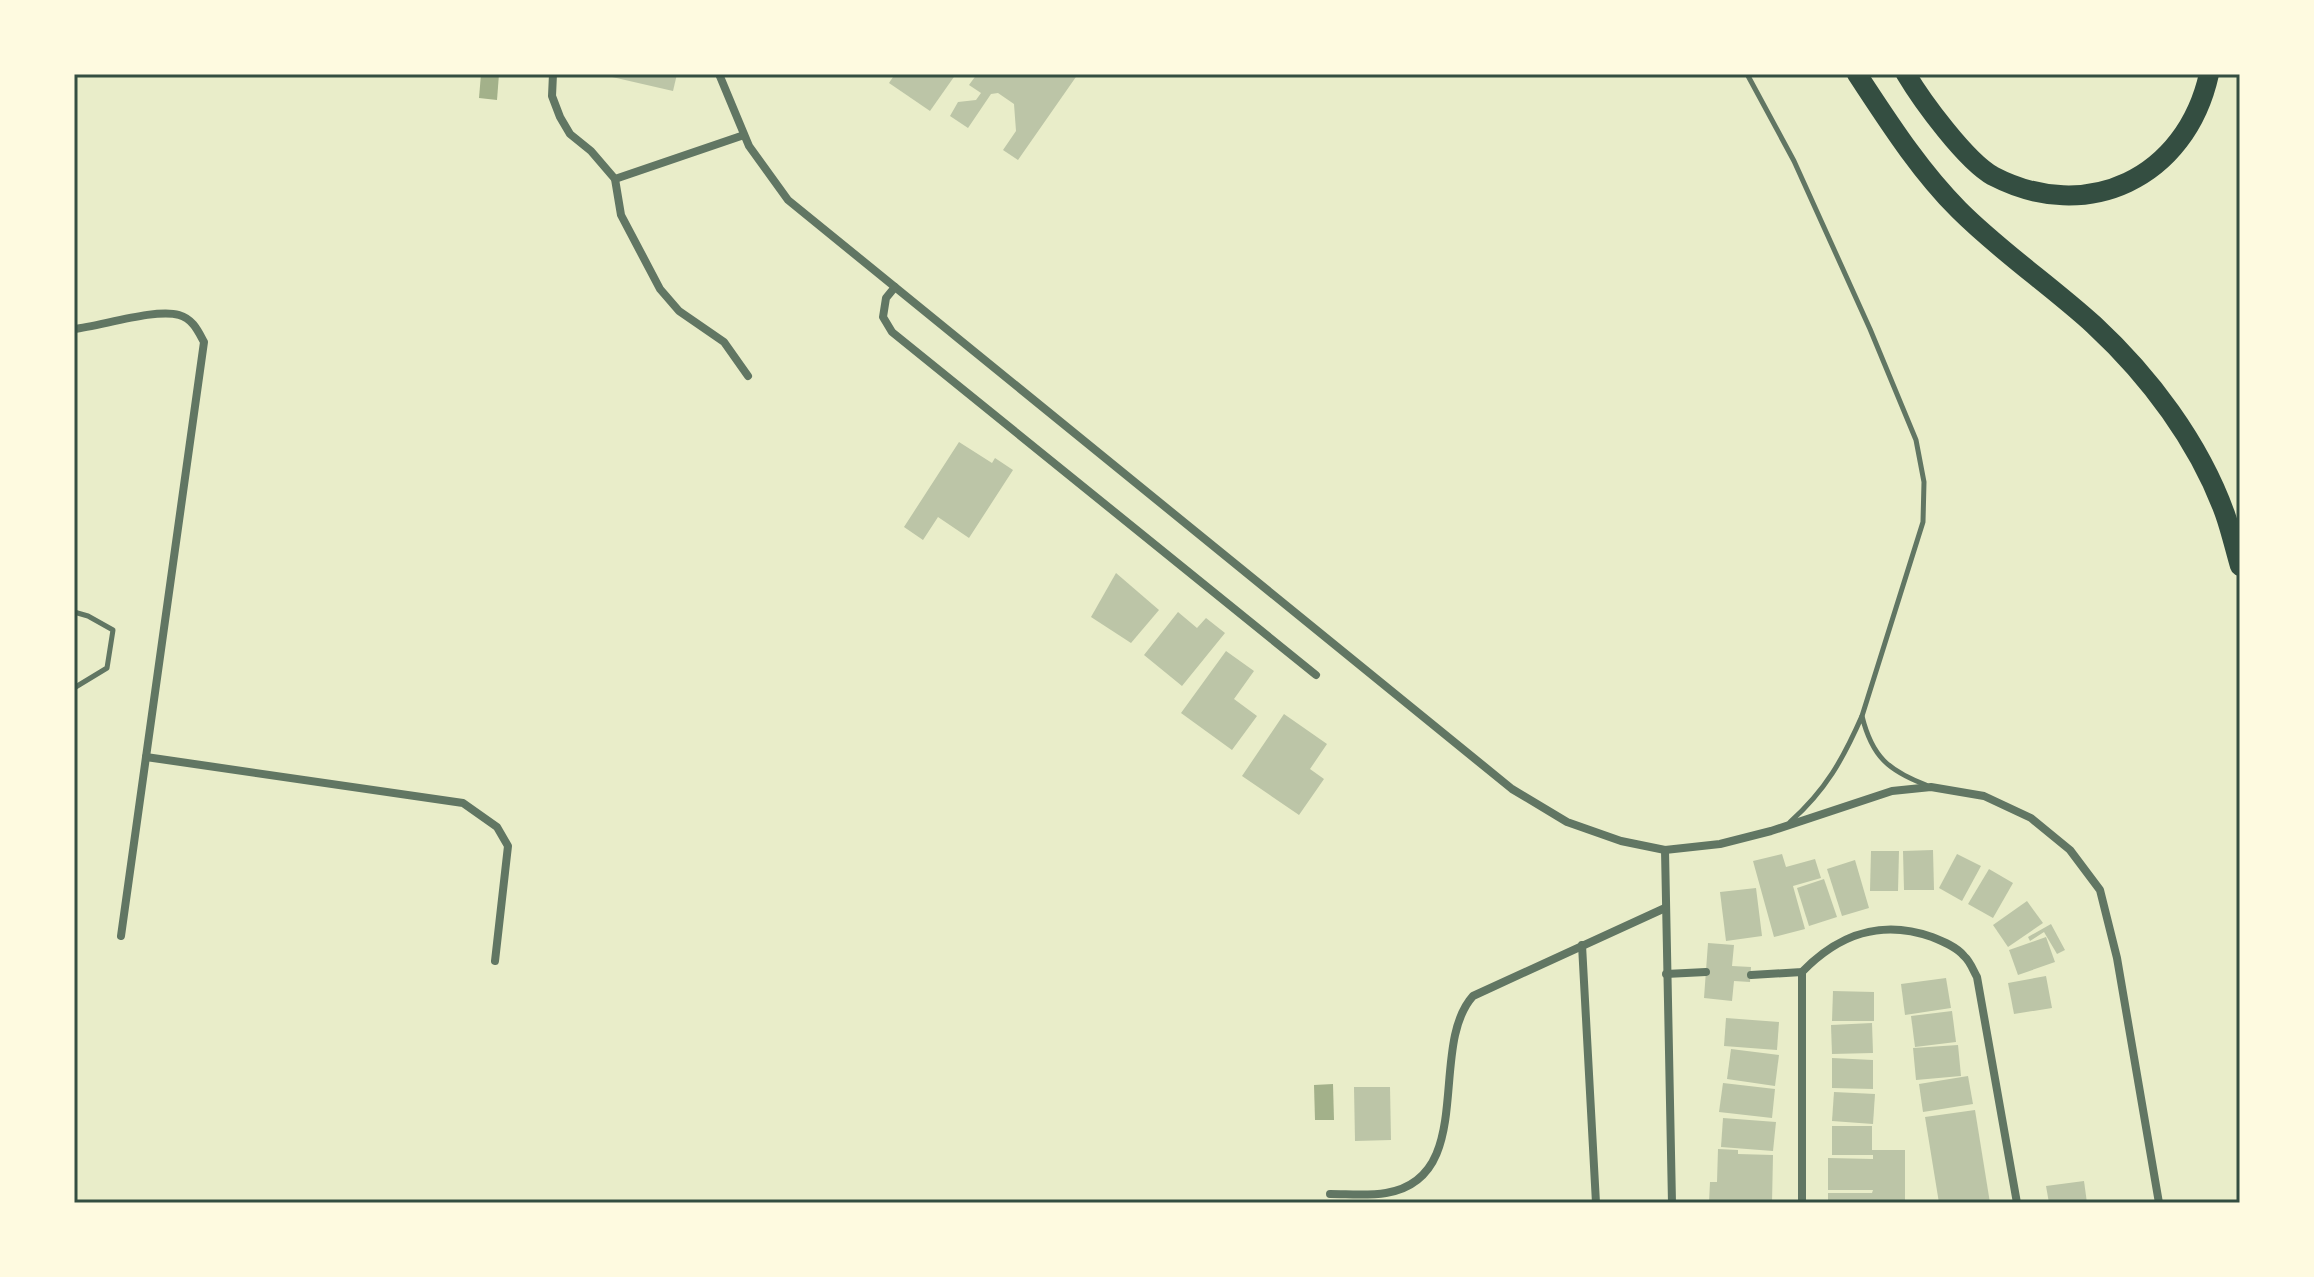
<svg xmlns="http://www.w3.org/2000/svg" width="2314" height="1277" font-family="Quicksand,sans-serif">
<rect width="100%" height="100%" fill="#e9edc9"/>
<g fill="#a3b18a">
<polygon points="481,74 499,74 497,100 479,98"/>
<polygon points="1333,1084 1334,1120 1315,1120 1314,1085"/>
</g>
<g fill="#bcc5a7">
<polygon points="599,74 677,74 673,91"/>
<polygon points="895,74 956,74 930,111 889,83"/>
<polygon points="977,74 1078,74 1018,160 1003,150 1016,131 1014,104 998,93 991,94 968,128 950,116 958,102 976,100 981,93 969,85"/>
<polygon points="959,442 992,463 995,458 1013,470 969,538 938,517 923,540 904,527"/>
<polygon points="1116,573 1159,610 1131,643 1091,617"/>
<polygon points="1178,612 1197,628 1206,618 1225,633 1182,686 1144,655"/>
<polygon points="1226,651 1254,671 1234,699 1257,716 1232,750 1181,713"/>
<polygon points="1284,714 1327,744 1310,769 1324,779 1299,815 1242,776"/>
<polygon points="1933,850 1934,890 1904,890 1903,851"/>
<polygon points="1871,851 1899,851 1898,891 1870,891"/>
<polygon points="1782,854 1786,867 1815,859 1821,878 1793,886 1805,929 1774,937 1753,861"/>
<polygon points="1957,854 1981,866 1962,901 1939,888"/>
<polygon points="1855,860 1869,908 1842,916 1827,869"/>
<polygon points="1989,869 2013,883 1993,918 1968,904"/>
<polygon points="1824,879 1837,917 1809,926 1797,888"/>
<polygon points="1756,888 1762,936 1726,941 1720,892"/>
<polygon points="2027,901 2043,923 2008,947 1993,925"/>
<polygon points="2051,924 2065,950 2057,954 2044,932 2030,941 2028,937"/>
<polygon points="2046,937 2055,962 2018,975 2009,950"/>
<polygon points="1708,943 1734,945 1732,966 1751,967 1750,982 1734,981 1732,1001 1704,998"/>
<polygon points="2046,976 2052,1008 2014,1014 2008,983"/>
<polygon points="1946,978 1951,1008 1905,1015 1901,984"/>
<polygon points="1833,991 1874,992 1874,1021 1832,1021"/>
<polygon points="1952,1011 1956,1042 1915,1047 1911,1016"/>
<polygon points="1726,1018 1779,1022 1777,1050 1724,1046"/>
<polygon points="1872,1023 1873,1053 1832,1054 1831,1025"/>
<polygon points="1958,1045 1961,1076 1916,1080 1913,1048"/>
<polygon points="1731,1049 1779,1055 1775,1086 1727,1079"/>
<polygon points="1832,1058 1873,1060 1873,1089 1832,1088"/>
<polygon points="1968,1076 1973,1104 1923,1112 1919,1084"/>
<polygon points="1723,1083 1775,1089 1772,1118 1719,1112"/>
<polygon points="1354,1087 1390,1087 1391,1140 1355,1141"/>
<polygon points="1834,1092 1875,1094 1873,1124 1832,1121"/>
<polygon points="1975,1110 1990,1203 1939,1203 1925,1117"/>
<polygon points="1723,1118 1776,1122 1773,1151 1721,1147"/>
<polygon points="1832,1126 1872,1126 1872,1150 1905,1150 1905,1203 1828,1203 1828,1193 1872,1193 1873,1190 1828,1190 1828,1158 1873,1159 1873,1155 1832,1155"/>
<polygon points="1718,1149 1738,1150 1738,1154 1773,1155 1772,1203 1709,1203 1710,1182 1717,1182"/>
<polygon points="2084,1181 2087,1203 2049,1203 2046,1186"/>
</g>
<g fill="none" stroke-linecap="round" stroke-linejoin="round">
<g stroke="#617663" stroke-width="5">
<polyline points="1747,74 1794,161 1870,329 1916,440 1924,482 1923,522 1862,716"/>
<polyline points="74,612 88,616 113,630 107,668 74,688"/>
<path d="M1790,822C1826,790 1843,759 1862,716C1872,757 1889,771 1926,785"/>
</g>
<g stroke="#617663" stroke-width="8">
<polyline points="553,74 552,96 560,117 570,134 591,151 615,179 621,215 660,289 679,311 724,342 748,376"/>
<polyline points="719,74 749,146 788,200 1512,789 1567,822 1621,841 1665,850 1720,844 1771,831 1892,791 1931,787 1984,796 2031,818 2070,850 2100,890 2117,958 2159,1203"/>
<polyline points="615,179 744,135"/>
<polyline points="895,287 886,298 883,317 892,332 1316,675"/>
<path d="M74,329C101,326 156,308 179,315C193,319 198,331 204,342L121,936"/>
<polyline points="146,757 463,803 497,827 508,846 495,961"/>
<polyline points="1665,850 1672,1203"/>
<polyline points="1582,945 1596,1203"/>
<polyline points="1802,972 1802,1203"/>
<polyline points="1666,974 1706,972"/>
<path d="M1751,975L1802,972C1839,934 1881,919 1932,937C1942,941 1957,947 1964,956C1970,961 1973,970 1977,977L2017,1203"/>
<path d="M1330,1194C1348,1194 1368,1196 1386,1193C1478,1178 1427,1047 1473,996L1665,908"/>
</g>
<g stroke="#344e41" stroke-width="20">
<path d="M1857,74C1888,121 1919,170 1959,210C2001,252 2050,285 2094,325C2149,376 2199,442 2225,514C2231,531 2235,549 2240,566"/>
<path d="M1906,74C1922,101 1966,161 1993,176C2087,225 2186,178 2209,74"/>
</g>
</g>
<rect width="2314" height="1277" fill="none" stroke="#fefae0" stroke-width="152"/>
<rect x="76" y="76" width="2162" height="1125" fill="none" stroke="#344e41" stroke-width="3"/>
</svg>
